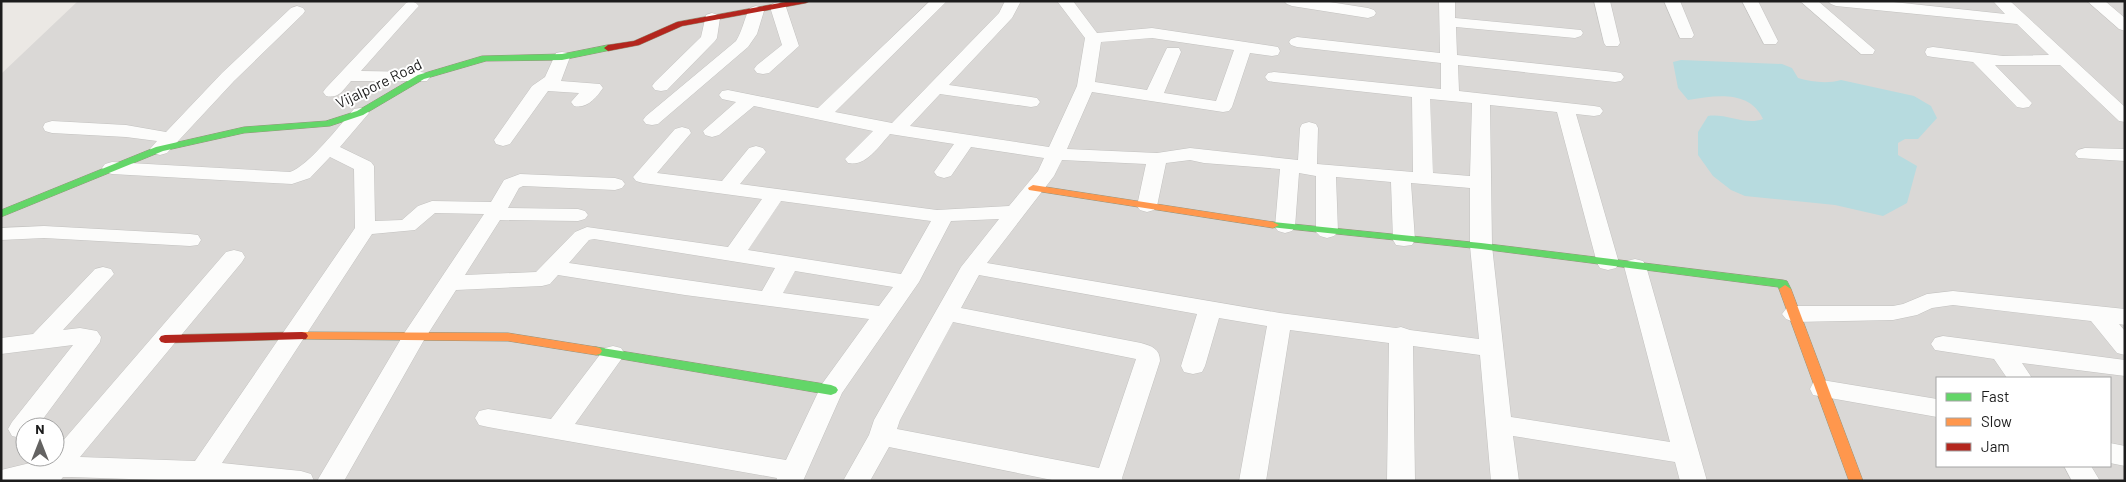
<svg xmlns="http://www.w3.org/2000/svg" width="2126" height="482" font-family="Barlow,sans-serif">
<rect width="100%" height="100%" fill="#ebe8e4"/>
<path fill="#dad8d6" fill-rule="evenodd" d="M78,1H2125V481H1V74ZM1937,378H2110V466H1937ZM25,427H55V457H25Z"/>
<path fill="#b7dbdf" d="M1681,60L1782,64L1792,68L1798,78C1812,82 1827,84 1841,80L1914,96L1931,106L1937,118L1918,139H1905L1898,143V155L1917,166L1907,203L1883,216L1835,205L1745,196L1731,190L1713,176L1698,155V132L1708,116C1726,113 1746,126 1763,119C1749,89 1714,96 1688,100L1678,88L1673,62Z"/>
<g fill="none" stroke-linecap="round" stroke-linejoin="round">
<g stroke="#c3c2c0" stroke-width="1">
<g id="street">
<path d="M411,1L416,3L419,6L416,9L361,71L421,72L427,73L430,77L427,81H351C343,90 339,99 326,96L323,92L326,88L406,3Z"/>
<path d="M930,1H947L835,112L892,123L999,13L1005,1H1021L1012,18L949,85L1031,97L1037,98L1040,102L1037,106L1031,107L940,94L910,126L1049,147L1077,86L1085,38L1057,1H1073L1097,33L1152,28L1272,46L1278,47L1280,51L1278,55L1272,56L1250,53L1232,107L1229,111L1223,112L1092,92L1067,149L1157,153L1190,148L1298,160L1300,128L1302,124L1309,122L1316,124L1318,128L1317,164L1413,172L1412,97L1274,82L1268,81L1265,77L1268,73L1274,72L1441,89V63L1297,47L1291,45L1289,42L1291,39L1297,37L1440,53L1439,1H1455V18L1581,30L1583,33L1581,36L1575,38L1456,27L1457,55L1615,72L1621,73L1624,77L1621,81L1615,82L1458,65L1459,91L1594,106L1600,107L1603,111L1600,115L1594,116L1576,114L1619,263L1616,268L1608,270L1600,268L1597,263L1557,112L1490,105L1492,246L1511,417L1670,442L1624,266L1627,261L1635,259L1643,261L1646,266L1707,481H1680L1675,462L1513,436L1519,481H1491L1480,355L1413,346L1415,481H1387L1389,343L1290,330L1266,481H1239L1267,326L1219,318L1205,366L1202,372L1193,374L1184,372L1181,366L1197,314L979,275L961,308L1141,343C1152,346 1160,349 1160,361L1122,478L1123,481H1057L889,447L870,481H843L869,435L874,420L961,267L999,219L951,221L919,282L842,393L803,481H776L777,478L488,427L479,425L475,418L479,411L488,409L551,419L605,348L613,346L621,348L625,354L575,424L786,460L822,384L869,319L685,295L558,275L550,284L542,286L456,290L424,340L344,481H317L405,332L484,214L435,213L415,230L372,234L222,463L301,471L311,474L314,481H188L71,477H63L60,481H1V470L55,457V450L226,252L234,250L242,252L245,257L242,262L80,457L195,461L355,228L354,169L330,157L310,178L292,184L112,174L105,172L102,168L105,164L112,162L290,172C308,166 340,125 354,109L360,108L366,109L369,113L340,147L371,162L374,166L375,221L402,220L418,206L432,201L491,202L504,180L520,174L615,178L622,180L625,184L622,188L615,190L523,186L519,188L508,208L578,209L585,211L588,215L585,219L578,221L500,220L465,275L536,272L575,232L587,227L728,247L762,199L643,183L636,181L633,177L675,129L682,127L689,129L691,133L657,173L722,181L749,148L756,146L763,148L766,152L740,184L937,210L1009,206L1038,171L1044,158L971,147L951,176L944,178L937,176L934,172L954,144L890,134C879,146 866,167 848,163L845,159L873,131L754,106L719,135L712,137L705,135L703,131L736,102L722,99L719,95L722,91L728,90L818,108ZM1152,38L1234,50L1216,101L1164,93L1181,52L1179,48H1167L1165,52L1147,90L1095,82L1101,42ZM1430,99L1472,103L1470,176L1433,173ZM1062,160L1146,164L1137,206L1140,210L1147,212L1154,210L1157,206L1166,163L1190,160L1204,163L1280,169L1275,227L1278,231L1285,233L1292,231L1295,227L1299,173L1316,176V232L1320,236L1327,238L1334,236L1338,232L1336,177L1391,182L1393,240L1396,245L1404,246L1412,245L1415,240L1411,183L1470,188V246L1479,339L1410,330L1401,327L1396,328L1280,313L987,263L1054,176ZM781,201L931,221L901,274L748,250ZM594,239L775,268L762,291L569,263L589,240ZM795,271L893,287L879,306L783,293ZM953,322L1136,359L1099,468L897,429L900,420Z"/>
<polygon points="1284,1 1323,1 1368,8 1374,10 1376,13 1374,16 1368,18 1292,6 1287,4"/>
<polygon points="1594,1 1610,1 1620,43 1618,46 1606,46 1604,43"/>
<polygon points="1664,1 1680,1 1694,35 1692,38 1680,38"/>
<polygon points="1742,1 1758,1 1778,41 1776,44 1764,44"/>
<polygon points="1800,1 1818,1 1875,50 1873,54 1861,54"/>
<polygon points="1828,1 1884,1 2005,14 1993,1 2010,1 2125,107 2125,122 2119,121 2060,65 1995,65 2032,103 2029,107 2023,108 2017,107 1973,62 1933,57 1927,56 1925,52 1927,48 1933,47 2003,56 2049,55 2017,24 1836,6 1831,4"/>
<polygon points="2087,1 2105,1 2125,18 2125,31 2119,29"/>
<polygon points="778,2 784,4 786,7 799,46 769,73 763,74 757,73 754,69 757,65 782,45 770,7 772,4"/>
<polygon points="297,6 303,8 305,11 303,14 234,81 167,153 160,155 153,153 150,149 157,141 126,137 52,133 45,131 43,127 45,123 52,121 126,125 166,132 222,73 291,8"/>
<path d="M756,6L762,8L764,11L757,34L748,47L658,124L652,125L646,124L643,120L646,116L736,41C743,30 744,18 750,8Z"/>
<polygon points="712,13 718,15 720,18 717,38 715,41 667,90 661,91 655,90 652,86 655,82 701,37 706,15"/>
<path d="M562,52L568,53L570,57L561,81L600,84L603,88C596,98 587,109 574,106L571,102L579,93L548,91L510,144L503,146L496,144L494,140L532,86L545,77L556,53Z"/>
<polygon points="2085,148 2125,149 2125,161 2078,158 2075,154 2078,150"/>
<polygon points="44,226 190,234 198,235 201,240 198,245 190,246 44,238 1,240 1,228"/>
<polygon points="103,267 111,269 114,274 63,330 80,328 97,331 101,337 100,342 37,427 25,427 25,437 21,438 12,436 8,429 12,422 73,345 1,354 1,338 33,334 95,269"/>
<polygon points="1953,291 2125,309 2125,325 2119,324 2125,331 2125,355 2117,353 2091,321 1953,305 1932,308 1917,315 1893,320 1794,322 1786,319 1782,314 1786,309 1794,306 1893,306 1903,304 1927,294"/>
<polygon points="1943,336 2125,360 2125,376 2022,363 2032,378 2007,378 1994,359 1935,350 1931,344 1935,338"/>
<polygon points="1822,380 1937,399 1937,417 1813,395 1810,389 1813,383"/>
<polygon points="2110,443 2125,446 2125,466 2110,463"/>
<polygon points="2064,466 2091,466 2100,481 2072,481"/>
</g>
</g>
<g stroke="#95947c" stroke-width="1">
<g id="fast">
<polygon points="608,45 611,46 611,50 562,60 486,61 424,79 363,115 330,126 244,133 163,151 1,217 1,210 156,147 244,127 326,121 357,111 418,75 482,56 562,54"/>
<polygon points="1273,222 1481,243 1783,280 1787,281 1791,289 1785,293 1781,292 1778,287 1481,249 1269,227 1267,225 1269,223"/>
<polygon points="596,347 831,385 836,387 838,390 836,393 831,395 592,354 590,351 592,348"/>
</g>
</g>
<g stroke="#95947c" stroke-width="1">
<g id="slow">
<polygon points="1033,185 1273,222 1279,225 1273,228 1029,190 1028,188"/>
<polygon points="1785,285 1791,289 1863,481 1849,481 1779,289"/>
<polygon points="302,332 508,333 596,347 600,348 602,351 600,354 596,355 508,341 298,339 296,336 298,333"/>
</g>
</g>
<g stroke="#95947c" stroke-width="1">
<g id="jam">
<polygon points="791,1 810,1 806,3 682,26 639,45 608,51 604,48 608,45 634,41 677,22"/>
<polygon points="302,332 306,333 308,336 306,339 165,343 161,342 159,339 161,336 165,335"/>
</g>
</g>
<use href="#street" fill="#fcfcfb" fill-rule="evenodd"/>
<use href="#fast" fill="#63d668" fill-rule="evenodd"/>
<use href="#slow" fill="#ff974d" fill-rule="evenodd"/>
<use href="#jam" fill="#b3261e" fill-rule="evenodd"/>
</g>
<g text-anchor="middle" stroke-width="4" stroke-linejoin="round" paint-order="stroke">
<g font-size="15" fill="#1c1c1c" stroke="#fff">
<text transform="translate(379 84) rotate(-26)" y="5">Vijalpore Road</text>
</g>
</g>
<rect width="2126" height="482" fill="none" stroke="#1c1c1c" stroke-width="5"/>
<rect x="1936" y="377" width="175" height="90" fill="#ffffff" stroke="#a4a4a4"/>
<rect x="1946" y="393" width="25" height="8" fill="#63d668" stroke="#a4a4a4"/>
<text x="1981" y="402" font-size="15" fill="#1c1c1c">Fast</text>
<rect x="1946" y="418" width="25" height="8" fill="#ff974d" stroke="#a4a4a4"/>
<text x="1981" y="427" font-size="15" fill="#1c1c1c">Slow</text>
<rect x="1946" y="443" width="25" height="8" fill="#b3261e" stroke="#a4a4a4"/>
<text x="1981" y="452" font-size="15" fill="#1c1c1c">Jam</text>
<g transform="translate(40 442)"><circle r="24" fill="#ffffff" stroke="#a4a4a4"/>
<path d="M0-4L9 19L0 12L-9 19Z" fill="#646362"/>
<text y="-8" font-size="14" font-weight="bold" text-anchor="middle" fill="#1c1c1c">N</text>
</g>
</svg>
